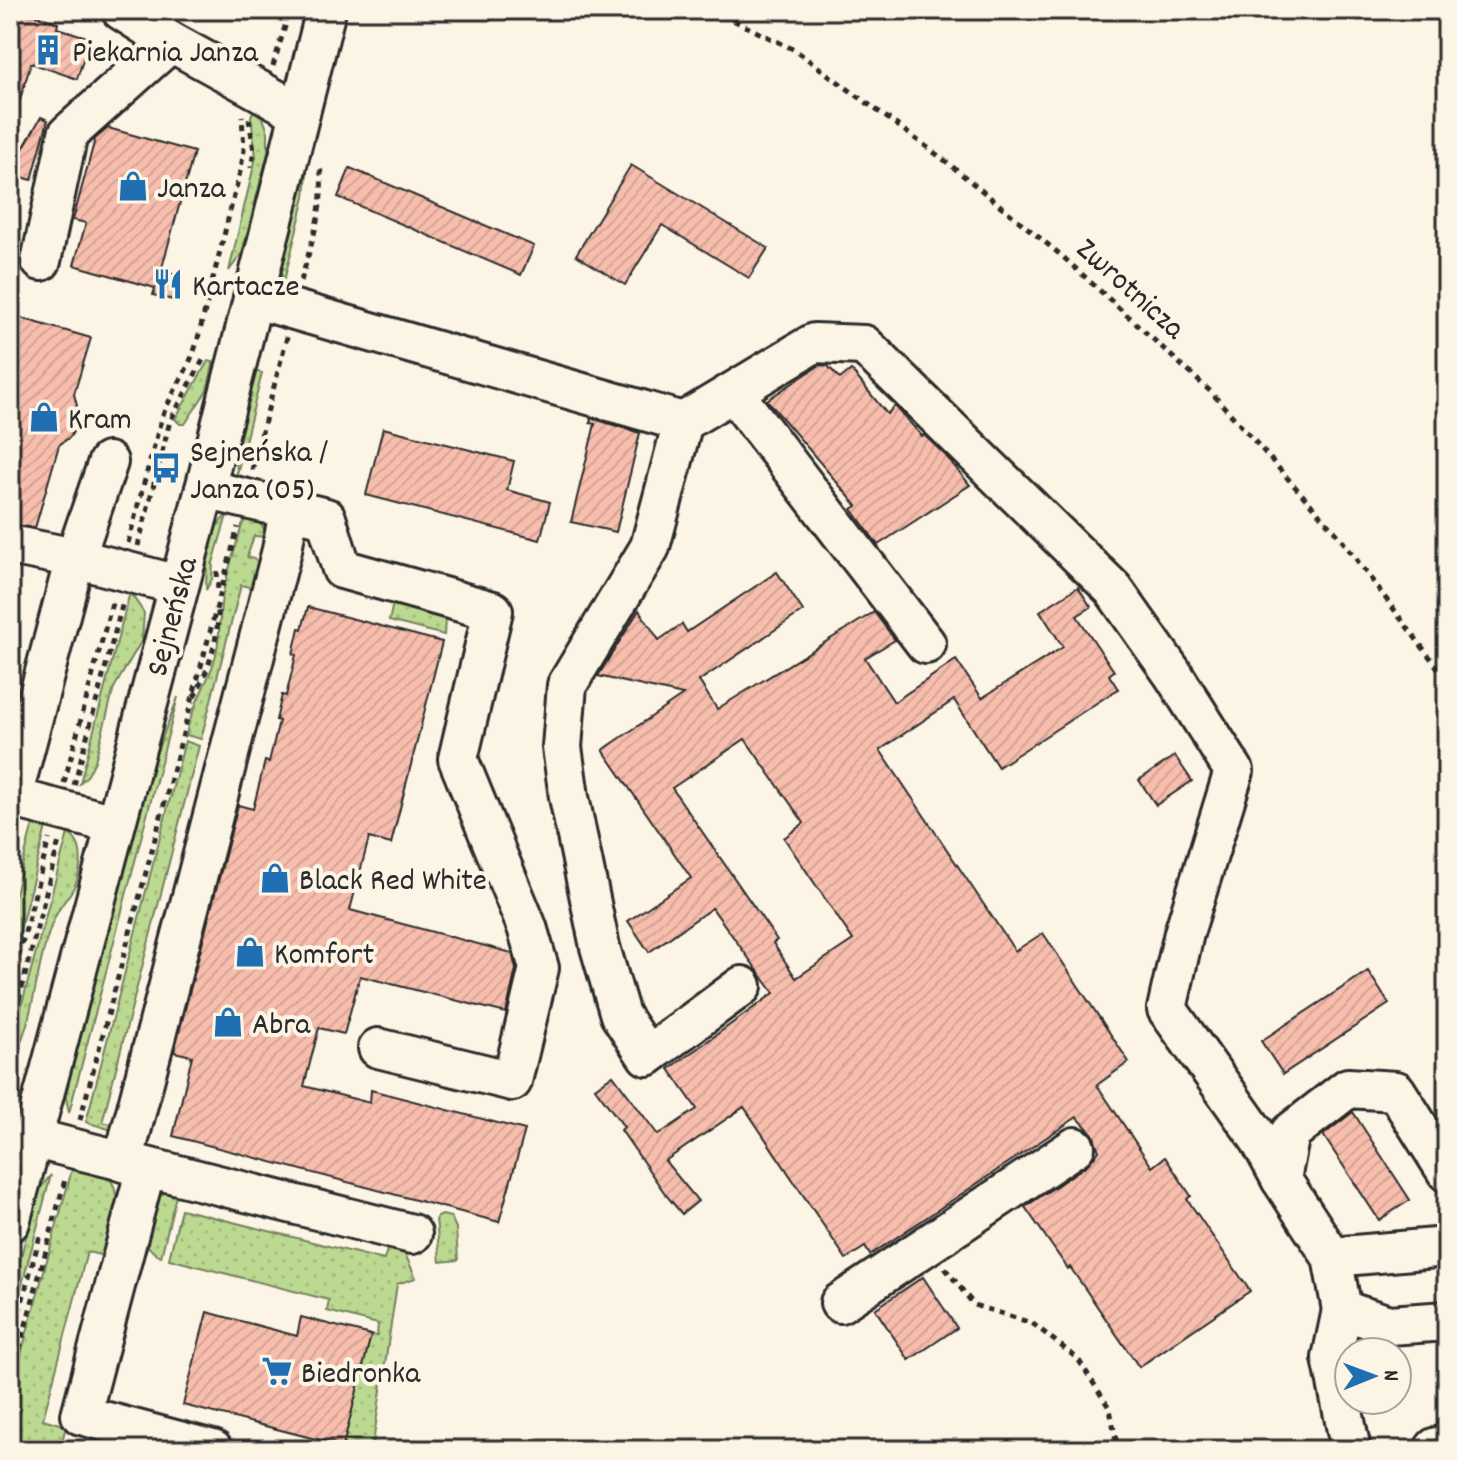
<svg xmlns="http://www.w3.org/2000/svg" width="1457" height="1460" font-family="Dekko,sans-serif">
<defs>
<pattern id="grass-dots" width="8" height="8" patternUnits="userSpaceOnUse" patternTransform="scale(2)"><rect width="8" height="8" fill="#bcd991"/><path d="M2 2h.1M6 6h.1" fill="none" stroke="#a2ba7d" stroke-width="1.8" stroke-linecap="round"/></pattern>
<pattern id="building-hatch" width="6" height="6" patternUnits="userSpaceOnUse" patternTransform="scale(2)"><rect width="6" height="6" fill="#f7bead"/><path d="M-1 1l2-2M0 6l6-6M5 7l2-2" fill="none" stroke="#d4a395"/></pattern>
</defs>
<rect width="100%" height="100%" fill="#fcf5e5"/>
<filter id="ink" filterUnits="userSpaceOnUse"><feTurbulence type="fractalNoise" baseFrequency=".0125" numOctaves="2"/><feDisplacementMap in="SourceGraphic" scale="16" xChannelSelector="R" yChannelSelector="G"/><feConvolveMatrix kernelMatrix="1 2 1 2 8 2 1 2 1" color-interpolation-filters="sRGB"/></filter>
<g filter="url(#ink)">
<g fill="url(#grass-dots)" stroke="#74825e" stroke-width="2">
<polygon points="255,107 263,118 268,132 268,153 242,253 229,271 256,157 251,116"/>
<polygon points="309,148 305,197 283,285 281,265"/>
<polygon points="208,361 213,362 213,366 207,390 185,424 180,424 175,419"/>
<polygon points="254,371 262,373 237,474 235,445"/>
<path d="M227,515L213,563L212,579L206,590C207,564 205,532 227,515Z"/>
<path d="M247,518L256,520L272,537L254,536L247,557L268,564L262,590L241,585L201,739L186,735C191,709 204,689 213,665C220,645 219,625 221,604C225,578 235,550 242,525Z"/>
<polygon points="130,592 144,613 142,640 114,688 95,761 88,775 80,783"/>
<polygon points="393,603 441,616 445,620 444,635 389,621"/>
<polygon points="178,697 69,1113 65,1092 148,774"/>
<polygon points="185,741 199,746 103,1119 103,1122 115,1125 118,1132 86,1122"/>
<polygon points="34,820 47,823 10,970 10,913"/>
<path d="M68,833C80,841 82,853 80,866C77,892 66,895 56,915C35,958 36,1025 10,1063V1048Z"/>
<path d="M73,1166C81,1167 92,1167 99,1171C131,1185 110,1232 105,1256L87,1252L43,1419L66,1426L62,1442L93,1450H10V1394Z"/>
<polygon points="51,1175 10,1330 10,1298 38,1191"/>
<path d="M178,1187L161,1257C130,1241 149,1206 168,1188Z"/>
<polygon points="181,1209 384,1260 389,1242 406,1256 416,1278 397,1284 372,1450 337,1450 339,1445 343,1446 371,1335 377,1336 378,1324 327,1311 329,1300 169,1259"/>
<polygon points="442,1215 451,1217 456,1228 458,1260 440,1262 436,1218"/>
</g>
<g fill="url(#building-hatch)" stroke="#2b2b2b" stroke-width="2" fill-rule="evenodd">
<polygon points="10,10 21,10 58,23 57,28 90,38 77,79 31,63 15,116 10,116"/>
<polygon points="41,117 48,120 32,180 10,174 10,151 20,154"/>
<polygon points="108,128 194,152 161,271 179,276 173,300 153,295 155,288 74,265 86,223 73,220 95,139"/>
<polygon points="631,165 768,248 749,278 662,225 625,285 576,255"/>
<polygon points="350,168 534,246 521,275 338,197"/>
<polygon points="10,315 91,338 74,394 78,410 77,425 70,437 59,445 35,528 10,524"/>
<polygon points="820,365 828,366 840,379 851,370 887,414 895,406 922,436 924,435 946,456 970,485 878,545 852,509 857,506 767,400"/>
<polygon points="591,418 640,433 616,532 571,522 595,424 590,423"/>
<polygon points="383,428 514,461 507,490 550,502 540,540 366,495"/>
<path d="M777,572L803,611L699,681L717,709L874,612L895,640L865,658L894,702L956,660L982,698L1063,647L1040,611L1078,587L1091,607L1077,616L1114,671L1109,675L1118,689L998,767L954,700L880,750L1015,951L1043,933L1129,1062L1097,1085L1152,1167L1165,1157L1191,1196L1187,1199L1250,1291L1139,1367L1070,1267L1068,1269L1025,1207L1087,1165L1099,1151L1093,1134L1077,1117L870,1255L865,1247L846,1259L744,1107L665,1161L698,1201L682,1214L666,1195L621,1130L624,1127L595,1088L613,1075L658,1135L697,1109L669,1069L774,993L712,908L649,952L628,921L691,878L603,750L683,695L598,676L639,610L659,640L682,624L687,632ZM745,739L804,823L784,838L853,940L796,978L773,943L777,940L672,788Z"/>
<polygon points="308,607 442,642 391,844 369,838 350,910 512,953 516,969 506,1013 360,976 344,1034 319,1028 304,1086 370,1103 371,1090 525,1130 499,1222 173,1136 192,1056 174,1052 238,805 253,809 265,761 269,762 279,721 276,720 282,695 286,696 296,655 293,654 299,628 302,629"/>
<polygon points="1175,756 1192,781 1156,805 1139,780"/>
<polygon points="1368,971 1389,1004 1283,1074 1261,1041"/>
<polygon points="1353,1112 1410,1200 1379,1220 1323,1135"/>
<polygon points="923,1277 957,1328 909,1360 875,1309"/>
<polygon points="207,1312 297,1336 301,1317 371,1335 343,1446 183,1405"/>
</g>
<g fill="none" stroke-linecap="round" stroke-linejoin="round">
<g stroke="#2b2b2b" stroke-width="44">
<g id="minor">
<polyline points="121,10 171,42 300,113"/>
<polyline points="41,261 68,134 171,42"/>
<polyline points="253,298 683,422"/>
<polyline points="733,392 926,644"/>
<polyline points="205,489 326,518 342,569 493,611 458,759 527,927 539,968 512,1081 378,1048"/>
<polyline points="10,545 75,558 178,585"/>
<polyline points="10,797 114,824"/>
<polyline points="10,805 75,558 108,462"/>
<polyline points="742,986 647,1056 620,1015 600,947 569,797 562,747 567,685 650,547 683,422 814,343 864,345 1113,589 1173,674 1234,771 1184,933 1167,1009 1260,1140 1281,1179"/>
<polyline points="32,1138 412,1234"/>
<polyline points="123,1162 282,550 289,510"/>
<polyline points="146,1168 81,1415 213,1450"/>
<polyline points="1447,1172 1396,1091 1348,1088 1290,1133 1281,1179 1332,1257 1447,1247"/>
<polyline points="10,1222 205,489 326,10"/>
<polyline points="1332,1257 1342,1310 1389,1325 1447,1321"/>
<polyline points="840,1303 1075,1147"/>
<polyline points="1342,1310 1332,1358 1351,1450"/>
</g>
</g>
<g stroke="#2b2b2b" stroke-width="50">
<polyline id="major" points="1437,1450 1447,1448"/>
</g>
<g stroke="#2b2b2b" stroke-width="5" stroke-dasharray="6 6" stroke-linecap="butt">
<polyline points="712,10 795,50 943,159 1062,256 1211,392 1338,535 1447,680"/>
<polyline points="273,66 290,10"/>
<polyline points="249,119 254,151 251,168"/>
<path d="M301,281C311,243 326,205 320,166"/>
<polyline points="252,470 287,337"/>
<path d="M128,543L161,420C171,392 188,373 197,342L241,168L244,150L242,116"/>
<polyline points="138,546 170,421 203,360"/>
<polyline points="217,571 218,593"/>
<path d="M194,697C209,670 219,638 218,607"/>
<polyline points="64,783 113,599"/>
<polyline points="74,785 123,602"/>
<polyline points="10,991 49,839"/>
<polyline points="10,1035 59,841"/>
<polyline points="80,1120 238,527"/>
<polyline points="945,1268 974,1305 1032,1323 1078,1359 1110,1409 1118,1450"/>
<polyline points="10,1347 41,1232"/>
<polyline points="10,1384 66,1176"/>
</g>
<use href="#minor" stroke="#fcf5e5" stroke-width="38"/>
<use href="#major" stroke="#fcf5e5" stroke-width="44"/>
</g>
</g>
<defs>
<g id="building-bare" transform="scale(2.4)"><path d="M-4-6H4V6H1V3H-1V6H-4ZM-2.5-4.3h1.7v1.8h-1.7ZM.8-4.3h1.7v1.8H.8ZM-2.5-1h1.7V.8h-1.7ZM.8-1h1.7V.8H.8Z" fill="#1f6fb2" stroke="#fcf5e5" stroke-width="2.5" paint-order="stroke"/></g>
<g id="shop-bare" transform="scale(2.4)"><path d="M-5-2.5h2.3a2.7 3.5 0 0 1 5.4 0H5L5.5 6h-11ZM-1.5-2.5h3a1.5 2.3 0 0 0-3 0Z" fill="#1f6fb2" stroke="#fcf5e5" stroke-width="2.5" paint-order="stroke"/></g>
<g id="restaurant-bare" transform="scale(2.4)"><path d="M-5-6h1v4h1v-4h1v4h1v-4h1v5L-1.5 .5V6h-2V.5L-5-1ZM5-6V6H3V1.5H1.5Q1.5-4 5-6Z" fill="#1f6fb2" stroke="#fcf5e5" stroke-width="2.5" paint-order="stroke"/></g>
<g id="bus-bare" transform="scale(2.4)"><path d="M-5-6H5V4H4V6H2V4H-2V6H-4V4H-5ZM-3.5-4V0h7V-4ZM-3.5 1.2v1.5H-2V1.2ZM2 1.2v1.5H3.5V1.2Z" fill="#1f6fb2" stroke="#fcf5e5" stroke-width="2.5" paint-order="stroke"/></g>
<g id="supermarket-bare" transform="scale(2.4)"><path d="M-6-5.5h2.5l.6 2H6L4.5 2H-2.5L-4.4-4H-6ZM-1.5 3.2a1.3 1.3 0 1 0 .1 0ZM3 3.2a1.3 1.3 0 1 0 .1 0Z" fill="#1f6fb2" stroke="#fcf5e5" stroke-width="2.5" paint-order="stroke"/></g>
</defs>
<g fill-rule="evenodd">
<use href="#building-bare" x="48" y="50"/>
<use href="#shop-bare" x="133" y="186"/>
<use href="#restaurant-bare" x="168" y="284"/>
<use href="#shop-bare" x="44" y="417"/>
<use href="#bus-bare" x="166" y="468"/>
<use href="#shop-bare" x="275" y="878"/>
<use href="#shop-bare" x="250" y="952"/>
<use href="#shop-bare" x="228" y="1022"/>
<use href="#supermarket-bare" x="277" y="1371"/>
</g>
<g text-anchor="middle" stroke-width="8" stroke-linejoin="round" paint-order="stroke">
<g font-size="32" fill="#2b2b2b" stroke="#fcf5e5" text-anchor="start">
<text x="72" y="61">Piekarnia Janza</text>
<text x="157" y="197">Janza</text>
<text x="192" y="295">Kartacze</text>
<text x="68" y="428">Kram</text>
<text x="190" y="461">Sejneńska /<tspan x="190" dy="37">Janza (05)</tspan></text>
<text x="299" y="889">Black Red White</text>
<text x="274" y="963">Komfort</text>
<text x="252" y="1033">Abra</text>
<text x="301" y="1382">Biedronka</text>
</g>
<g font-size="32" fill="#2b2b2b" stroke="#fcf5e5">
<text transform="translate(1132 287) rotate(42)" y="11">Zwrotnicza</text>
<text transform="translate(170 616) rotate(-75)" y="11">Sejneńska</text>
</g>
</g>
<rect width="1457" height="1460" fill="none" stroke="#fcf5e5" stroke-width="40"/>
<rect x="20" y="20" width="1417" height="1420" fill="none" stroke="#2b2b2b" stroke-width="3" filter="url(#ink)"/>
<g transform="translate(1373 1376) rotate(89)"><circle r="38" fill="#fcf5e5" stroke="#a8a49b" stroke-width="2"/>
<path d="M0-6L14 30L0 20L-14 30Z" fill="#1f6fb2"/>
<text y="-12" font-size="22" font-weight="bold" text-anchor="middle" fill="#2b2b2b">N</text>
</g>
</svg>
